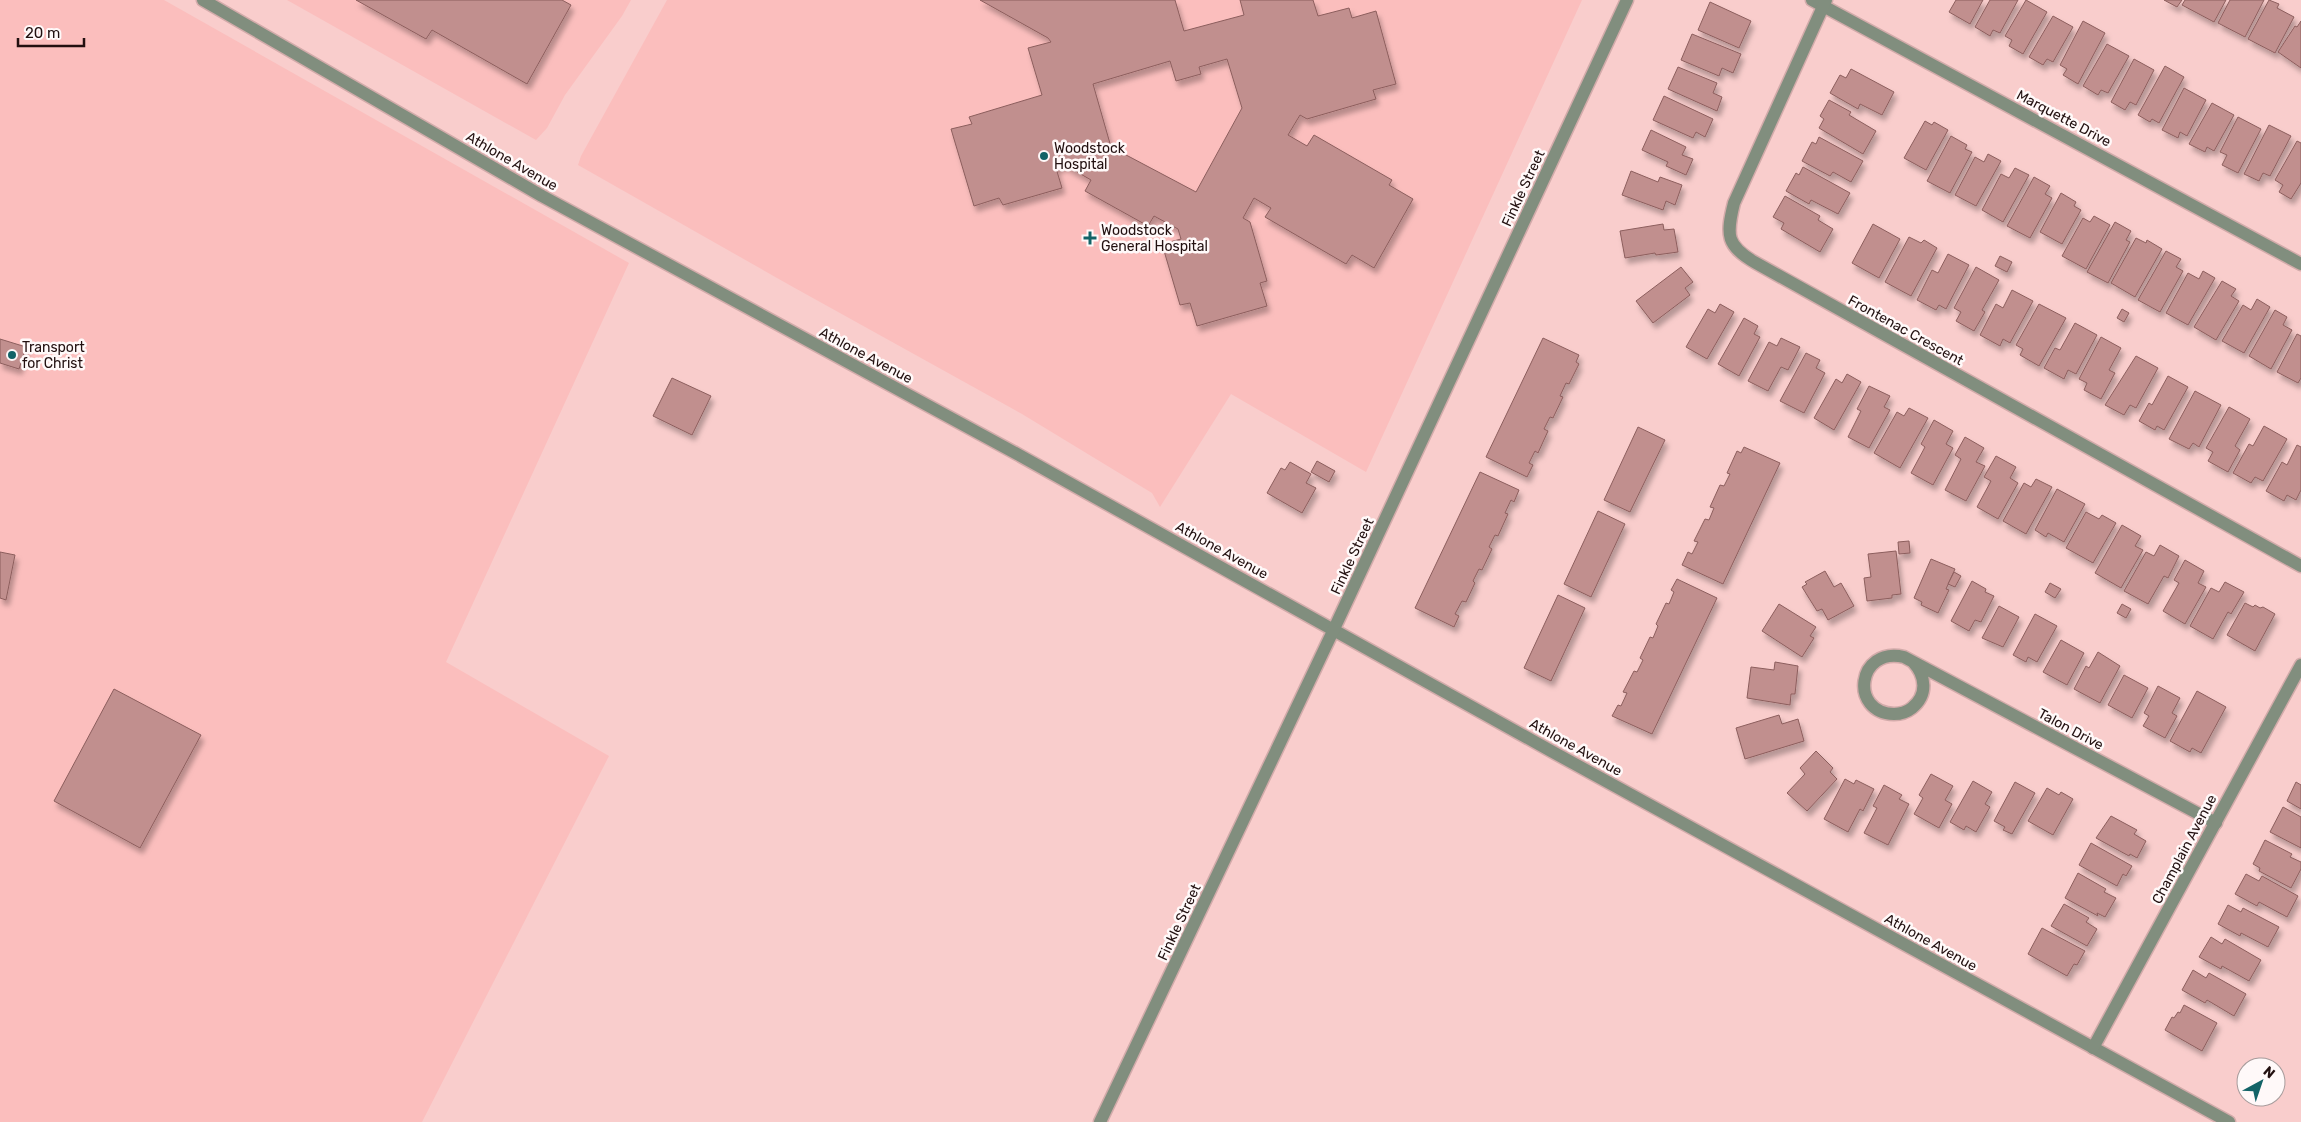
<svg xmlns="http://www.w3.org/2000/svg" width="2301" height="1122" font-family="Rubik,sans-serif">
<defs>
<filter id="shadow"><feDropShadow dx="3" dy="5.5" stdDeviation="2.5" flood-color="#0004"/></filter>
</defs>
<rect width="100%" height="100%" fill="#f9cdcc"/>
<g fill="#fbbebd">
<polygon points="0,0 164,0 629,263 446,662 609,756 422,1122 0,1122"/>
<polygon points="287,0 631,0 622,16 565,95 547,128 536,140"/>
<polygon points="667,0 1582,0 1366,472 1231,394 1160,507 1152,493 1022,414 793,287 578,165 581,156"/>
</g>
<g fill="#c18f8e" stroke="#8c5e5d" fill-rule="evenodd" filter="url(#shadow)">
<polygon points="356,0 562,0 571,5 527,84 432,30 426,39"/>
<path d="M980,0H1175L1184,31L1244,15L1240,0H1313L1318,16L1349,8L1352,18L1376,11L1396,84L1373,90L1376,99L1307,119L1300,115L1288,135L1307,146L1314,135L1392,180L1389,185L1413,199L1374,268L1352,255L1346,264L1265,217L1271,208L1254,198L1243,218L1250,222L1267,281L1260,283L1267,306L1197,326L1190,303L1180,305L1162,244L1181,239L1178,229L1154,216L1148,226L1085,191L1091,180L1065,165L1056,168L1062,188L1003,205L999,198L974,206L951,129L972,124L969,117L1042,95L1028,48L1051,42L1048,38ZM1227,59L1242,108L1196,192L1111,147L1093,84L1170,61L1176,81L1201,74L1199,67Z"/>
<polygon points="1956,0 1983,0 1970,24 1949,12"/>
<polygon points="1990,0 2018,0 2000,33 1993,30 1990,36 1975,27"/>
<polygon points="2026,0 2047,12 2023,54 2009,46 2012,40 2005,36"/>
<polygon points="2164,0 2182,0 2177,7"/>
<polygon points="2185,0 2226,0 2214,22 2182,5"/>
<polygon points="2230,0 2264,0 2245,37 2218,23"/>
<polygon points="2269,0 2279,4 2277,8 2294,17 2275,53 2248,39"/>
<polygon points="1710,2 1751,21 1739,48 1698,30"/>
<polygon points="2053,16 2073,27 2053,62 2047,59 2043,65 2029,57"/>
<polygon points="2083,21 2105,33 2078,84 2063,75 2067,69 2060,65"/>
<polygon points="2301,21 2301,68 2278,52 2295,26 2297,27"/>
<polygon points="1692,34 1741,54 1733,73 1722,68 1719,76 1681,60"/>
<polygon points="2107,44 2129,56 2108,93 2101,90 2098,95 2083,86"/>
<polygon points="2134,59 2154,70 2136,105 2130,102 2125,110 2111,102"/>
<polygon points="2165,66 2184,77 2159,123 2152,119 2150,122 2138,115"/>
<polygon points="1678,67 1717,83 1713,93 1722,97 1717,111 1668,89"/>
<polygon points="1851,69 1894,92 1882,115 1860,104 1858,109 1830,93 1840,75 1846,78"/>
<polygon points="2184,88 2206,100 2187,136 2180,132 2178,138 2162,130"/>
<polygon points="1664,96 1713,119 1705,137 1696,132 1693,138 1653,120"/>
<polygon points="1829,100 1851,112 1849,115 1876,131 1863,154 1819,128 1824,119 1820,116"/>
<polygon points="2212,103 2234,115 2214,151 2207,147 2205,152 2189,144"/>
<polygon points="2238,117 2261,129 2238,173 2222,165 2227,155 2220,152"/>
<polygon points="1925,121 1932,125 1934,122 1948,130 1926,170 1904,158"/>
<polygon points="2269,125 2291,136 2270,176 2263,173 2259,181 2244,174"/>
<polygon points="1651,130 1686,147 1682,155 1693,159 1686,175 1666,166 1668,162 1642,150"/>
<polygon points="1951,136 1967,145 1965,149 1972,152 1950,193 1927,181"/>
<polygon points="1819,137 1863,161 1851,182 1833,172 1830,176 1802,161 1812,142 1816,144"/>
<polygon points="2297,141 2301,143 2301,183 2291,199 2279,192 2283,185 2275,180"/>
<polygon points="1988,154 2001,161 1976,206 1955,195 1975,157 1984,162"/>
<polygon points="1803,167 1850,193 1838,214 1811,200 1809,204 1786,191 1796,173 1799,175"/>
<polygon points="2015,168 2029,175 2003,222 1982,210 2001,174 2009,178"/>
<polygon points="1631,171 1658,182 1660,177 1682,185 1675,205 1666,201 1663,210 1622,195"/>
<polygon points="2034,177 2050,186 2045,194 2052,198 2030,238 2007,226"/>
<polygon points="2061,193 2076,202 2074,206 2081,210 2062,244 2040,232"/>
<polygon points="1785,196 1820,216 1818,220 1833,229 1820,252 1781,229 1784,223 1773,217"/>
<polygon points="2094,216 2110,225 2086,269 2062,256 2083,218 2090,222"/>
<polygon points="2115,222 2131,231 2126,240 2130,242 2108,283 2087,272"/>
<polygon points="1663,224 1664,230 1674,229 1678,252 1656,255 1655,253 1625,258 1620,231"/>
<polygon points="1873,224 1900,239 1879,278 1852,263"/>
<polygon points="1909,237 1921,243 1924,240 1937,248 1911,296 1885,282"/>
<polygon points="2136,238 2146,243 2147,240 2162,249 2135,297 2111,283"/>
<polygon points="2166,251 2181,259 2176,267 2183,271 2160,312 2138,300"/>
<polygon points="1948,254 1969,265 1946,309 1939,305 1936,310 1917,300 1932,270 1938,273"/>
<polygon points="2000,256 2012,262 2007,272 1995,266"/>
<polygon points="1681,267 1693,282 1685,288 1690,295 1653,323 1636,301"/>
<polygon points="1976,267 1999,280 1982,310 1985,312 1974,331 1956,321 1961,312 1954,308"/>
<polygon points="2203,271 2215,278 2188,325 2166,313 2188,273 2199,279"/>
<polygon points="2222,281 2236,289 2231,296 2239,301 2216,340 2194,327"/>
<polygon points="2012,290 2033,301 2010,343 2003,339 2000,346 1980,335 1996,304 2003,308"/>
<polygon points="2257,299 2270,307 2244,353 2222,341 2243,305 2251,310"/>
<polygon points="1720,304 1734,312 1707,359 1686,347 1708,309 1715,313"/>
<polygon points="2039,304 2066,318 2039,366 2020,355 2023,349 2016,345"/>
<polygon points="2122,309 2129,313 2124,322 2117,318"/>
<polygon points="2275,310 2287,317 2283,325 2292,330 2271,369 2249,356"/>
<polygon points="1744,318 1758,326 1754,334 1760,337 1739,376 1718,364"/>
<polygon points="2075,323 2097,335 2076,374 2068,370 2064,379 2044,368 2055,348 2060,350"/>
<polygon points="2297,334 2301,336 2301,378 2298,383 2277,372"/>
<polygon points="2101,337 2121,348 2109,370 2115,373 2101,399 2084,390 2087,383 2079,379"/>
<polygon points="1543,338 1579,355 1576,362 1579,364 1569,384 1566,383 1560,396 1563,397 1553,418 1550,417 1544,429 1548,431 1538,453 1535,451 1529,463 1533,465 1527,477 1486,457"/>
<polygon points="1781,338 1800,347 1788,370 1781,367 1768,391 1748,381 1769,342 1777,346"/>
<polygon points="0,339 26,347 19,369 0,363"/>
<polygon points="1806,353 1820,360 1816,368 1825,373 1804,413 1780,401"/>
<polygon points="2136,356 2158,368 2136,408 2130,405 2124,415 2105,405"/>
<polygon points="1847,374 1861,382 1834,430 1814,418 1836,379 1842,383"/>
<polygon points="2168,376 2188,387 2164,430 2157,426 2155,430 2139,421 2149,403 2152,405"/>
<polygon points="672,378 711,396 692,435 653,416"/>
<polygon points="1869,386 1890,396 1884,407 1890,410 1869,448 1848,437 1861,411 1857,409"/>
<polygon points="2195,391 2221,405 2199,447 2193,443 2189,449 2169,439"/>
<polygon points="2229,407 2250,419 2235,446 2240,450 2228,472 2208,461 2213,452 2206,448"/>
<polygon points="1909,408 1928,418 1900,468 1874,453 1897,412 1904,416"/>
<polygon points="1934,420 1953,431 1946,444 1953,448 1933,485 1911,473 1925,447 1921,444"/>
<polygon points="2264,426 2287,439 2263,481 2255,477 2251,483 2233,473 2249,444 2253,446"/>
<polygon points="1638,427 1665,440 1630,512 1604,500"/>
<polygon points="1965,437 1984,448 1976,462 1985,466 1966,501 1945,490 1961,459 1955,455"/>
<polygon points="2297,445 2301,447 2301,490 2296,500 2287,495 2284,501 2266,491 2282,462 2287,465"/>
<polygon points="1744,447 1780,463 1723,584 1682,565 1688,552 1692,554 1698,542 1694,541 1705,519 1709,520 1714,508 1710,507 1720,485 1724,486 1730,474 1727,473 1737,451 1741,453"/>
<polygon points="1996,456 2016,467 2010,478 2018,483 1998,519 1977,507 1991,481 1984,477"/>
<polygon points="1317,461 1335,471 1329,482 1311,472"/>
<polygon points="1290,462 1311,474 1306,483 1316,488 1302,513 1267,493 1281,468 1285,470"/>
<polygon points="1480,472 1519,490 1514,502 1511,500 1505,513 1508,514 1498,536 1495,535 1489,547 1492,549 1482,570 1479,569 1473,581 1475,583 1466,602 1462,601 1455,614 1459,616 1454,627 1415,608"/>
<polygon points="2036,479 2052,487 2026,534 2003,521 2024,483 2031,487"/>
<polygon points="2057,489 2085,504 2064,542 2048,533 2046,537 2035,530"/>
<polygon points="1598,511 1625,524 1591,597 1564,584"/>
<polygon points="2086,512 2099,519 2102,515 2116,523 2093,563 2066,548"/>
<polygon points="2122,525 2141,536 2135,546 2143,550 2121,588 2095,573"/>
<polygon points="1909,541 1910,553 1899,554 1898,542"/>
<polygon points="2160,545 2179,556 2168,578 2164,576 2148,604 2124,591 2146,552 2154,556"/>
<polygon points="1896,551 1901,594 1892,595 1892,598 1867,601 1864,578 1871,577 1868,554"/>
<polygon points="0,552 15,555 6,600 0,598"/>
<polygon points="1931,559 1955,569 1946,589 1949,590 1938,613 1921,605 1922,602 1914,598"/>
<polygon points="2185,560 2204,571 2198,583 2206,587 2185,624 2163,611 2179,583 2174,580"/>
<polygon points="1825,571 1834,587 1841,583 1854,606 1828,620 1822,609 1817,611 1802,587 1807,584 1805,582"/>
<polygon points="1954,572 1961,576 1955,587 1948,584"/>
<polygon points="1677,579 1717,598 1652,734 1612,716 1618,705 1621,706 1627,693 1623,692 1634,671 1637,672 1643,660 1640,658 1650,637 1653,638 1658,626 1656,624 1666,603 1669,604 1674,592 1671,590"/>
<polygon points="1972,581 1986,589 1985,592 1994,596 1981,622 1975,620 1969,631 1951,621"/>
<polygon points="2225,582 2244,592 2231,614 2228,612 2213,639 2190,626 2211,588 2219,592"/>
<polygon points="2050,583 2061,589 2055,598 2045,592"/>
<polygon points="1558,595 1585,608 1551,681 1524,668"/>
<polygon points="2245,603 2253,607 2255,605 2260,608 2263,607 2275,614 2255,651 2227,635"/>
<polygon points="1779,604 1816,627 1810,636 1814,638 1802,657 1762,631"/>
<polygon points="2122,604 2131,609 2126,618 2117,613"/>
<polygon points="1999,606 2019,617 2003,647 1982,638"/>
<polygon points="2035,614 2057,626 2037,662 2028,657 2026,662 2013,655"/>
<polygon points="2061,640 2084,653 2067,685 2043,672"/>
<polygon points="2098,652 2120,666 2100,703 2074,689 2086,666 2089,668"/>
<polygon points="1775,662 1798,666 1795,694 1791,694 1790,705 1747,698 1751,667 1774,670"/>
<polygon points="2124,675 2148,688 2132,718 2108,705"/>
<polygon points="2158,686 2180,698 2172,713 2177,716 2165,738 2143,726 2149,716 2144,713"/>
<polygon points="114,689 201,735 140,848 54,801"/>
<polygon points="2197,691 2226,707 2201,753 2192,748 2190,752 2170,741"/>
<polygon points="1779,715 1782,724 1798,719 1804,741 1745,759 1736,728"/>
<polygon points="1816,751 1833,768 1830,772 1837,779 1807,811 1787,793 1805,774 1800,768"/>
<polygon points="1931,774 1953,786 1945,800 1952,804 1939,828 1914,814 1923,798 1919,795"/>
<polygon points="1845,779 1854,784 1856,780 1874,789 1863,811 1860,809 1848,832 1824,819"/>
<polygon points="1973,781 1992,792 1985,804 1990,807 1976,832 1966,826 1964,830 1950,822"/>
<polygon points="2015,782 2035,793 2012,834 2003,830 2005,827 1994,821"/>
<polygon points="2296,782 2301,785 2301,809 2287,801"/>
<polygon points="1884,785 1902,795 1899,799 1909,804 1888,845 1864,833 1877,808 1873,806"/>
<polygon points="2047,788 2059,795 2061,792 2073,799 2053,835 2028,821"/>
<polygon points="2283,807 2301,817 2301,848 2270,832"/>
<polygon points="2111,816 2137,830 2134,834 2146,841 2137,858 2130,854 2129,856 2096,838"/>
<polygon points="2265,840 2292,854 2290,857 2301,862 2301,869 2291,888 2259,871 2260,868 2253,864"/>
<polygon points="2091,843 2132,866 2126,876 2123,874 2117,886 2079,865"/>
<polygon points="2078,873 2106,889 2104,892 2116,898 2105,917 2097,913 2098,916 2065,898"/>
<polygon points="2246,874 2259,881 2262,876 2298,896 2287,917 2259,902 2257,906 2235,894"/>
<polygon points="2064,904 2089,918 2086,922 2097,929 2087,946 2051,926"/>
<polygon points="2228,905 2241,912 2243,908 2279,927 2268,947 2241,933 2240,936 2218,924"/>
<polygon points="2042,928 2085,951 2077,965 2074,964 2067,976 2028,954"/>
<polygon points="2211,937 2222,944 2225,939 2261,960 2249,981 2222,966 2221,969 2199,957"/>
<polygon points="2193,970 2206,978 2209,973 2246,994 2234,1016 2207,1000 2205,1003 2182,990"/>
<polygon points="2184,1005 2217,1023 2202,1051 2165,1030 2172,1017 2174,1018 2178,1012 2180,1013"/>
</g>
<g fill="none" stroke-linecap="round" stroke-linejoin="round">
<g stroke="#d2abaa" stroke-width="15">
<g id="minor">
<polyline points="203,0 542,196 1019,455 1551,751 2229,1122"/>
<polyline points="1812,0 2301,264"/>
<path d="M1826,0L1734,203C1726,235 1726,246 1756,263L2301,566"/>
<path d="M1913,662C1926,676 1928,695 1912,708C1907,712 1900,714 1894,714C1849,713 1857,646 1904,657L2216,823"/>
<polyline points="2093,1048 2301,665"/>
<polyline points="1100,1122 1334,629 1627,0"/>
</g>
</g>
<use href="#minor" stroke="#818e7e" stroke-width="12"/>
</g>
<g fill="#136367" stroke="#fff9f9" stroke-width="2">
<circle cx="1044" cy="156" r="5"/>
<path d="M1087.5 230.5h5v5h5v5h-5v5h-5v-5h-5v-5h5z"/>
<circle cx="12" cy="355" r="5"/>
</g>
<g text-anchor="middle" stroke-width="5" stroke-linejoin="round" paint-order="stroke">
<g font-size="14" fill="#221010" stroke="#fff9f9">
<text transform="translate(2064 118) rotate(28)" y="5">Marquette Drive</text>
<text transform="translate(512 161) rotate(30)" y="5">Athlone Avenue</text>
<text transform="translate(1523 188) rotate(-65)" y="5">Finkle Street</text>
<text transform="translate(1906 330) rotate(29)" y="5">Frontenac Crescent</text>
<text transform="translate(866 355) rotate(28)" y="5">Athlone Avenue</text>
<text transform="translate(1222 550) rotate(29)" y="5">Athlone Avenue</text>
<text transform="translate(1352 556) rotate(-65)" y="5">Finkle Street</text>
<text transform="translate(2071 729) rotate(28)" y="5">Talon Drive</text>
<text transform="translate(1576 747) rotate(29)" y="5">Athlone Avenue</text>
<text transform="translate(2184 849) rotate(-62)" y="5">Champlain Avenue</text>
<text transform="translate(1179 922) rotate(-65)" y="5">Finkle Street</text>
<text transform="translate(1931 942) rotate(29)" y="5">Athlone Avenue</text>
</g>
<g font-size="14" fill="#221010" stroke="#fff9f9" text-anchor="start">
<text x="1054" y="153">Woodstock<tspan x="1054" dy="16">Hospital</tspan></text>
<text x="1101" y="235">Woodstock<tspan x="1101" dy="16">General Hospital</tspan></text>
<text x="22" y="352">Transport<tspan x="22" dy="16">for Christ</tspan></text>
</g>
</g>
<g transform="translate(2261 1082) rotate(40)"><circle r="24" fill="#fff9f9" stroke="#a79c9c"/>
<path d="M0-4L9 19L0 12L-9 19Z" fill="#136367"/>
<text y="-8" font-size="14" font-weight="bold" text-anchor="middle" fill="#221010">N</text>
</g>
<path d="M18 38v8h66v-8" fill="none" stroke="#221010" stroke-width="2.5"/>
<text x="25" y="38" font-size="15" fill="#221010" stroke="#fff9f9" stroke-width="4" paint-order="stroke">20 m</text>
</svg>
